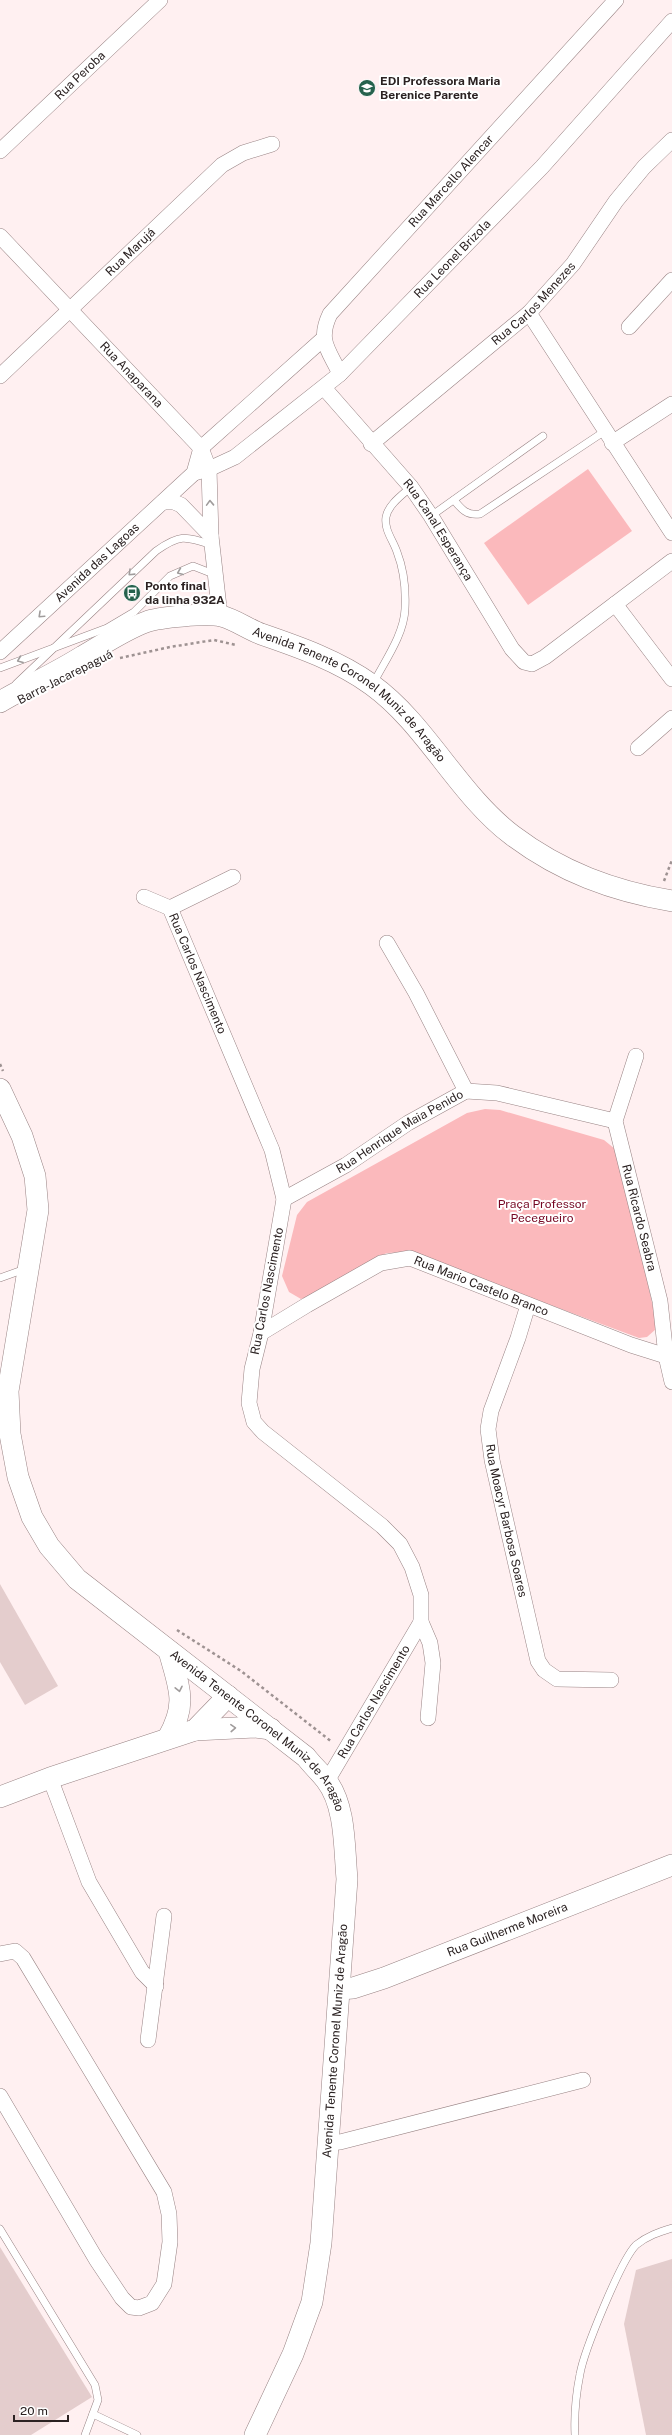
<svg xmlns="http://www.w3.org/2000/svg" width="672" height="2435" font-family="'Public Sans',sans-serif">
<rect width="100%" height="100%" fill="#fff0f1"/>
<g fill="#fbb9bc">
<polygon points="588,469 632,531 528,605 484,543"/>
<polygon points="485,1109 500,1110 604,1140 615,1149 621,1160 656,1321 656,1329 647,1337 639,1338 408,1252 387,1253 375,1258 308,1297 301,1299 289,1292 282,1276 297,1215 307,1202 467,1113"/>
</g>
<g fill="#e4cdcd">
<polygon points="0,1584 58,1686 25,1705 0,1662"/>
<polygon points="0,2247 92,2397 31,2435 0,2435"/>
<polygon points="672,2259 672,2435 646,2435 624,2324 636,2270"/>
</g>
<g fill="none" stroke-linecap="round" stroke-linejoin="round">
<g stroke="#988384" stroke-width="8">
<g id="lane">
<path d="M454,500C461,509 467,516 480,514L605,431"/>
<polyline points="431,516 543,436"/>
<polyline points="0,668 107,628 134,612 170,576 193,566 216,575"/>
<path d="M16,684L156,551C180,534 185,536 212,545"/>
<path d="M373,684C384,662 404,635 405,609C406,589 404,570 397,552C393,540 384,530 386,517C388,505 402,495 411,487"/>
<polyline points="0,1278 25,1269"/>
<polyline points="0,2229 95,2385 98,2400 85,2435"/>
<polyline points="93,2414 137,2435"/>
<path d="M575,2435C574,2415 576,2394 580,2374C584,2351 621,2260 636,2245C647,2236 659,2232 672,2228"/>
</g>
</g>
<g stroke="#988384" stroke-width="16">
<g id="street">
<path id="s1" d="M0,151L160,0"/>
<path id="s2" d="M0,236L201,448L209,469L211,536"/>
<polyline points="529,313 672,533"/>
<polyline points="629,327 672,280"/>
<path id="s3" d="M340,374C329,350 317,341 330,314L616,0"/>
<path id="s4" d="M0,376L222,165L243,153L272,144"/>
<path id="s5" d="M325,389L411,487L431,516L512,649L524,662L532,664L545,657L672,561"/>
<polyline points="612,443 672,404"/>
<path id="s6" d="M371,444L529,313L573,264L616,201L644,167L672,140"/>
<path id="s7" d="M194,473L209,469L235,457L340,374L542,167L672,21"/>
<polyline points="163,502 174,502 181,505 211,536 220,616"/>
<polyline points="615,604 672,679"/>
<path id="s8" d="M0,652L194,473L201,448L323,339"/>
<polyline points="638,748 672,718"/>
<polyline points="144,897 170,908 233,877"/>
<path id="s9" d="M170,908L272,1150L284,1199L261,1333L252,1369L249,1403L254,1422L263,1432L382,1526L400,1544L412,1567L421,1595V1622L430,1643L433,1663L428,1718"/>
<polyline points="387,943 416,993 466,1091"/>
<path id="s10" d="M636,1056L615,1121L660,1301L666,1356L672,1382"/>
<path id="s11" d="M284,1199L346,1165L408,1123L466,1091L497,1093L615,1121"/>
<path id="s12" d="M528,1305L518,1338L491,1411L488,1429L492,1460L538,1661L544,1670L557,1679L611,1680"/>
<path id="s13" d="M261,1333L307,1305L381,1263L410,1258L631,1345L666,1356"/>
<polyline points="50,1778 89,1882 142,1972 156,1986"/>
<path id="s14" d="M327,1781L421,1622"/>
<polyline points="0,1954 15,1951 23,1958 164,2192 169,2214 170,2242 164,2284 152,2303 139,2308 131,2307 122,2298 96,2259 0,2096"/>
<polyline points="148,2040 164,1916"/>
<polyline points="327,2143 340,2142 583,2080"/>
</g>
</g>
<g stroke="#988384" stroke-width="22">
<g id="secondary">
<path id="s15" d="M0,702C27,686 56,673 83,656C104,644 124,630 146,622C159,617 207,613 221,616C234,619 248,629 261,634C299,647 339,661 372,685C426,724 458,794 512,835C561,872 613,891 672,901"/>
<path id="s16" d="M0,1089L22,1136L35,1176L38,1210L8,1391L10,1434L18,1477L32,1517L49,1546L77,1579L306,1757C312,1765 320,1772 326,1780C346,1806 344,1847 347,1879L321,2243L312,2302L293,2354L255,2435"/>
<polyline points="195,1730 255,1727 271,1729"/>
<path d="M168,1738C188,1703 179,1688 169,1651"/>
<polyline points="0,1797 50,1778 195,1730 228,1696"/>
<path id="s17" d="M340,1989L353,1988L384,1978L672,1865"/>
</g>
</g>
<g stroke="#9e9292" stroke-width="2.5" stroke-dasharray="3 3" stroke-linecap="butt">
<polyline points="120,658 170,647 214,640 236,645"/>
<polyline points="664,881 672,860"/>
<polyline points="0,1064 3,1071"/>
<polyline points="177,1630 241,1671 332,1742"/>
</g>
<use href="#lane" stroke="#fff" stroke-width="7"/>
<use href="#street" stroke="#fff" stroke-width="15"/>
<use href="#secondary" stroke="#fff" stroke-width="21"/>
</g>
<defs><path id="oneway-chevron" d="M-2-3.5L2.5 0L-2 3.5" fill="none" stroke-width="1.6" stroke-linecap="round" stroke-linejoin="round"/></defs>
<g stroke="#a09c9c">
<use href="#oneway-chevron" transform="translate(210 503) rotate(-92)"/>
<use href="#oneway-chevron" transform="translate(180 572) rotate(158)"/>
<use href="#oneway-chevron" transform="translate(131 573) rotate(136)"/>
<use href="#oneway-chevron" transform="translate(41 615) rotate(137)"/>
<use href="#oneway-chevron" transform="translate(20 660) rotate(159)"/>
<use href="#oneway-chevron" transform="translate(179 1689) rotate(78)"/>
<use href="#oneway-chevron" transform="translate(233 1728) rotate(-3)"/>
</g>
<defs>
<g id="school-disc" transform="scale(0.9)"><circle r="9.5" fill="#26624d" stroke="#fff"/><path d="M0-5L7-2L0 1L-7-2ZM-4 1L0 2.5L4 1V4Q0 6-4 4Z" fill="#fff"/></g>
<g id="bus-disc" transform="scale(0.9)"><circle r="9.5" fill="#26624d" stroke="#fff"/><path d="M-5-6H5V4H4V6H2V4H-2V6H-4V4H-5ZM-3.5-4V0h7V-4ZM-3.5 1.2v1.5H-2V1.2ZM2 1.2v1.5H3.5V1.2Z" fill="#fff"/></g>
</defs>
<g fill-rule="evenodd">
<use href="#school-disc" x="367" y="88"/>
<use href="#bus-disc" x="132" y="593"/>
</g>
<g text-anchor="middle" stroke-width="4" stroke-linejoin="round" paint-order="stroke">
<g font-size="12" fill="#2b2222" stroke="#fff">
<text dy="4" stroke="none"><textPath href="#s1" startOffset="110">Rua Peroba</textPath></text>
<text dy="4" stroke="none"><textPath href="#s3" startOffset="244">Rua Marcello Alencar</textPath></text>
<text dy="4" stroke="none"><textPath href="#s4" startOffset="180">Rua Marujá</textPath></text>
<text dy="4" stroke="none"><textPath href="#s7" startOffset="339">Rua Leonel Brizola</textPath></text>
<text dy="4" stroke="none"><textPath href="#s6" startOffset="215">Rua Carlos Menezes</textPath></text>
<text dy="4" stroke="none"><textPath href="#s2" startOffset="191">Rua Anaparana</textPath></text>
<text dy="4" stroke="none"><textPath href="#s5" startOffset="181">Rua Canal Esperança</textPath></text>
<text dy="4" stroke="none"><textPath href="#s8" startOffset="132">Avenida das Lagoas</textPath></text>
<text transform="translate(65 677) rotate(-27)" y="4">Barra-Jacarepaguá</text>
<text dy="4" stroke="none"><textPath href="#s15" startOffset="395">Avenida Tenente Coronel Muniz de Aragão</textPath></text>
<text dy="4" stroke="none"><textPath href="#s9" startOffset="71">Rua Carlos Nascimento</textPath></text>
<text dy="4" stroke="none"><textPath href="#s11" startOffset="134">Rua Henrique Maia Penido</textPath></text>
<text dy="4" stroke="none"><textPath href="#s10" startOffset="168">Rua Ricardo Seabra</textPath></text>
<text dy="4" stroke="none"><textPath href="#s13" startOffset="245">Rua Mario Castelo Branco</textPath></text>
<text transform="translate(267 1291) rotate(-79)" y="4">Rua Carlos Nascimento</text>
<text dy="4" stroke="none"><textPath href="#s12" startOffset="224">Rua Moacyr Barbosa Soares</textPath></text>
<text dy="4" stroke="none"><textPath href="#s14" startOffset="92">Rua Carlos Nascimento</textPath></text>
<text dy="4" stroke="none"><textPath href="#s16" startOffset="755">Avenida Tenente Coronel Muniz de Aragão</textPath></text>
<text dy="4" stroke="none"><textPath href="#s17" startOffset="178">Rua Guilherme Moreira</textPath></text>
<text transform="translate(335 2041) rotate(-86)" y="4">Avenida Tenente Coronel Muniz de Aragão</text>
</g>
<g font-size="12" font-weight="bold" fill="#2b2222" stroke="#fff" text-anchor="start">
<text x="380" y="85">EDI Professora Maria<tspan x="380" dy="14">Berenice Parente</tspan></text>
<text x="145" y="590">Ponto final<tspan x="145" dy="14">da linha 932A</tspan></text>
</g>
<g font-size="12" fill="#750622" stroke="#fff">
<text x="542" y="1208">Praça Professor<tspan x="542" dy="14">Pecegueiro</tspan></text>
</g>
</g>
<path d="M14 2415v6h54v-6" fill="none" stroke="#2b2222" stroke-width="2"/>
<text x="20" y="2415" font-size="12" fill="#2b2222" stroke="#ffffff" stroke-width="3" paint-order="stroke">20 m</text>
</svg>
